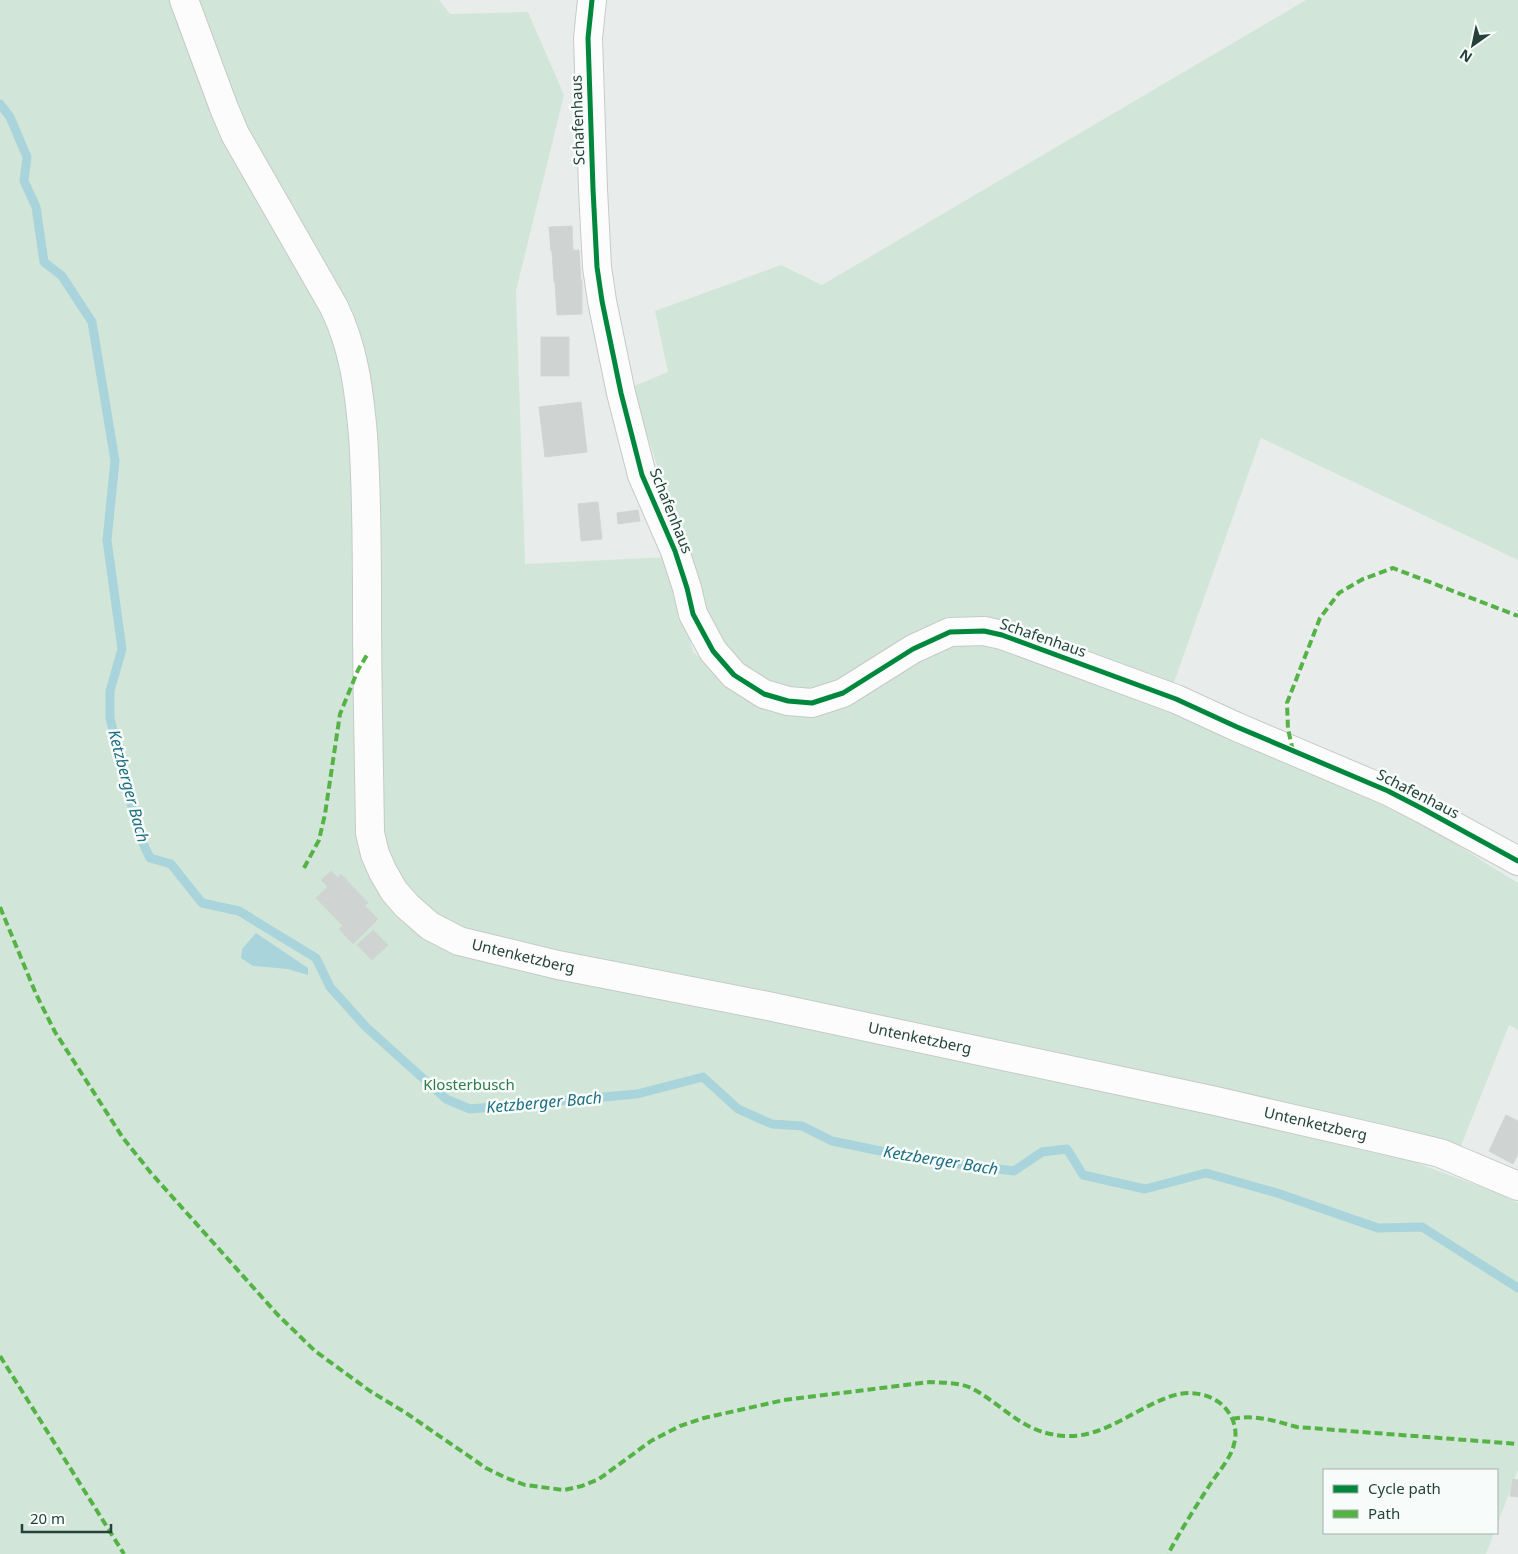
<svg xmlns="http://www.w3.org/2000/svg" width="1518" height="1554" font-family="'Noto Sans',sans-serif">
<rect width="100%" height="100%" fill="#e8edeb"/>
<g fill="#d1e6d8">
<polygon points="0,0 439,0 450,14 528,12 564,95 516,291 525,564 669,557 693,652 729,681 809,710 952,642 1000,644 1226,734 1420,822 1518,883 1518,1030 1509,1025 1457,1156 1379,1149 1503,1195 1518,1203 1518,1470 1497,1525 1497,1470 1324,1470 1324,1533 1494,1533 1486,1554 0,1554"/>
<polygon points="1306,0 1518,0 1518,560 1261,438 1173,685 988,622 810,697 740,671 719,644 696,588 632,387 668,372 655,311 781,265 822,285"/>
</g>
<polygon fill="#a9d4db" points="256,933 308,968 308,975 288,969 253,966 241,958 242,949"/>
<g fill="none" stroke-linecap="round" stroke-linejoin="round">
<polyline stroke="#a9d4db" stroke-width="9" points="0,104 10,117 27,157 24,181 36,207 44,262 62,276 92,322 115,461 107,540 122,649 110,691 110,718 139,835 150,858 171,864 202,903 239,911 316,958 330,987 366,1027 446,1099 470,1109 637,1094 703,1077 738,1109 772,1124 802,1126 832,1141 919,1159 1014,1171 1042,1152 1067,1149 1083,1175 1145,1189 1206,1173 1277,1193 1378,1228 1422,1227 1518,1288"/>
</g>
<g fill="#cfd4d2" stroke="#d1d6d4">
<polygon points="572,226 573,250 551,251 549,227"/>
<polygon points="579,250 581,281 554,282 552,251"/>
<polygon points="582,281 582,314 557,315 555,282"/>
<rect x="541" y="337" width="28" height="39"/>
<polygon points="581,402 587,452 545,457 539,407"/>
<polygon points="598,502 602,539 581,541 578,504"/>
<polygon points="638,510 640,521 618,524 617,513"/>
<polygon points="331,871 337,877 328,887 321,880"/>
<polygon points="341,874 368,903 343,926 316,898"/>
<polygon points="365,906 378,919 353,944 339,929"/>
<polygon points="373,930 388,945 372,960 357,945"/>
<polygon points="1506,1115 1518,1121 1518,1154 1513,1164 1489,1151"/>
<polygon points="1513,1479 1518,1480 1518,1497 1510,1496"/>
</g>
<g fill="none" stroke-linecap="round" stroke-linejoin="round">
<g stroke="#c5cac8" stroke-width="30">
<g id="minor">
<path id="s1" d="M184,0L224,108L235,134L334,307C354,348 359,390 363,435C367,493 367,551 367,609C367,684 369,758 370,833L375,854L383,872L394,891L407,906L430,926L459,941L558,965L763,1005L1211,1100L1381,1139L1440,1153L1518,1186"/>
<polyline points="592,0 588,38 593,189 597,267 602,301 621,393 642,475 675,551 687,588 693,614 713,651 734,675 764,694 788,701 812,703 843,693 913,649 950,632 984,631 1002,635 1176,699 1237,727 1388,791 1423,809 1518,861"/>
</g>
</g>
<use href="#minor" stroke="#fcfcfc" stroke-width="28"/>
<g stroke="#55b346" stroke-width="4" stroke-dasharray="8 4" stroke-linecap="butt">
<polyline points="1293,751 1288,729 1287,703 1320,618 1339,593 1363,579 1393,568 1518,616"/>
<polyline points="304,868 319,840 325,814 340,714 358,670 367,655"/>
<path d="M0,907L36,994L55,1032L123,1138L151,1173L277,1314L315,1351L370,1391L406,1413L486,1468L504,1477L525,1485L564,1490L582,1486L599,1479L651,1441L680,1426L704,1418L784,1400L930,1382C944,1383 962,1382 975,1390C1008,1409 1025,1435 1068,1436C1103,1437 1134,1410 1166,1398C1183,1391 1201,1391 1217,1401C1231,1410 1239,1428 1234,1444C1231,1458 1219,1471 1211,1483C1196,1506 1181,1530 1168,1554"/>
<polyline points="0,1356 124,1554"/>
<path d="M1232,1419C1255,1414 1275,1421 1297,1427L1518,1444"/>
</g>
<g stroke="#f7fbf9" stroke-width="8">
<polyline id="cycleway" points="592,0 588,38 593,189 597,267 602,301 621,393 642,475 675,551 687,588 693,614 713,651 734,675 764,694 788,701 812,703 843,693 913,649 950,632 984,631 1002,635 1176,699 1237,727 1388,791 1423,809 1518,861"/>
</g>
<use href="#cycleway" stroke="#00873e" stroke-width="5"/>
</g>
<g text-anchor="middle" stroke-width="5" stroke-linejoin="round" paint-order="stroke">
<g font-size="15" fill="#24423a" stroke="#f7fbf9">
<text transform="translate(578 120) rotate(-92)" y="5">Schafenhaus</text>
<text transform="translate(671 511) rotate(68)" y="5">Schafenhaus</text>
<text transform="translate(1043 638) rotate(19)" y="5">Schafenhaus</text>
<text transform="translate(1418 794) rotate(27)" y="5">Schafenhaus</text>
<text dy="5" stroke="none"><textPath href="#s1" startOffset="1085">Untenketzberg</textPath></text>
<text dy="5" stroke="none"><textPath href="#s1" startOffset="1490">Untenketzberg</textPath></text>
<text dy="5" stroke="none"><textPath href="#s1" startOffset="1895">Untenketzberg</textPath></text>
</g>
<g font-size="15" fill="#2d7a4b" stroke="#f7fbf9">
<text x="469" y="1090">Klosterbusch</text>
</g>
<g font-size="16" font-style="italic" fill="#1c6f80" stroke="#f7fbf9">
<text transform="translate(129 786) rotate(75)" y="6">Ketzberger Bach</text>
<text transform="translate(544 1102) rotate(-5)" y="6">Ketzberger Bach</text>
<text transform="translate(941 1160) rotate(9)" y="6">Ketzberger Bach</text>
</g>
</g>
<rect x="1323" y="1469" width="175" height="65" fill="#f7fbf9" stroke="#a3b1ad"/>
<rect x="1333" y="1485" width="25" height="8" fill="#00873e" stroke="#a3b1ad"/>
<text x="1368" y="1494" font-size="15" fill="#24423a">Cycle path</text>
<rect x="1333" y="1510" width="25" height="8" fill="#55b346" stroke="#a3b1ad"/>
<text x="1368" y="1519" font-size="15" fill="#24423a">Path</text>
<g transform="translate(1473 45) rotate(213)" stroke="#f7fbf9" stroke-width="4" paint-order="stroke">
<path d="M0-4L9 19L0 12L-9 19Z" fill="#24423a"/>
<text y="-8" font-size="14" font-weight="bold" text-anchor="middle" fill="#24423a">N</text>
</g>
<path d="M22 1524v8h89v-8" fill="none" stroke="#24423a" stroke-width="2.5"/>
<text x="30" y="1524" font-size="15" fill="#24423a" stroke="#f7fbf9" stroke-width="4" paint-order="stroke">20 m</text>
</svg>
